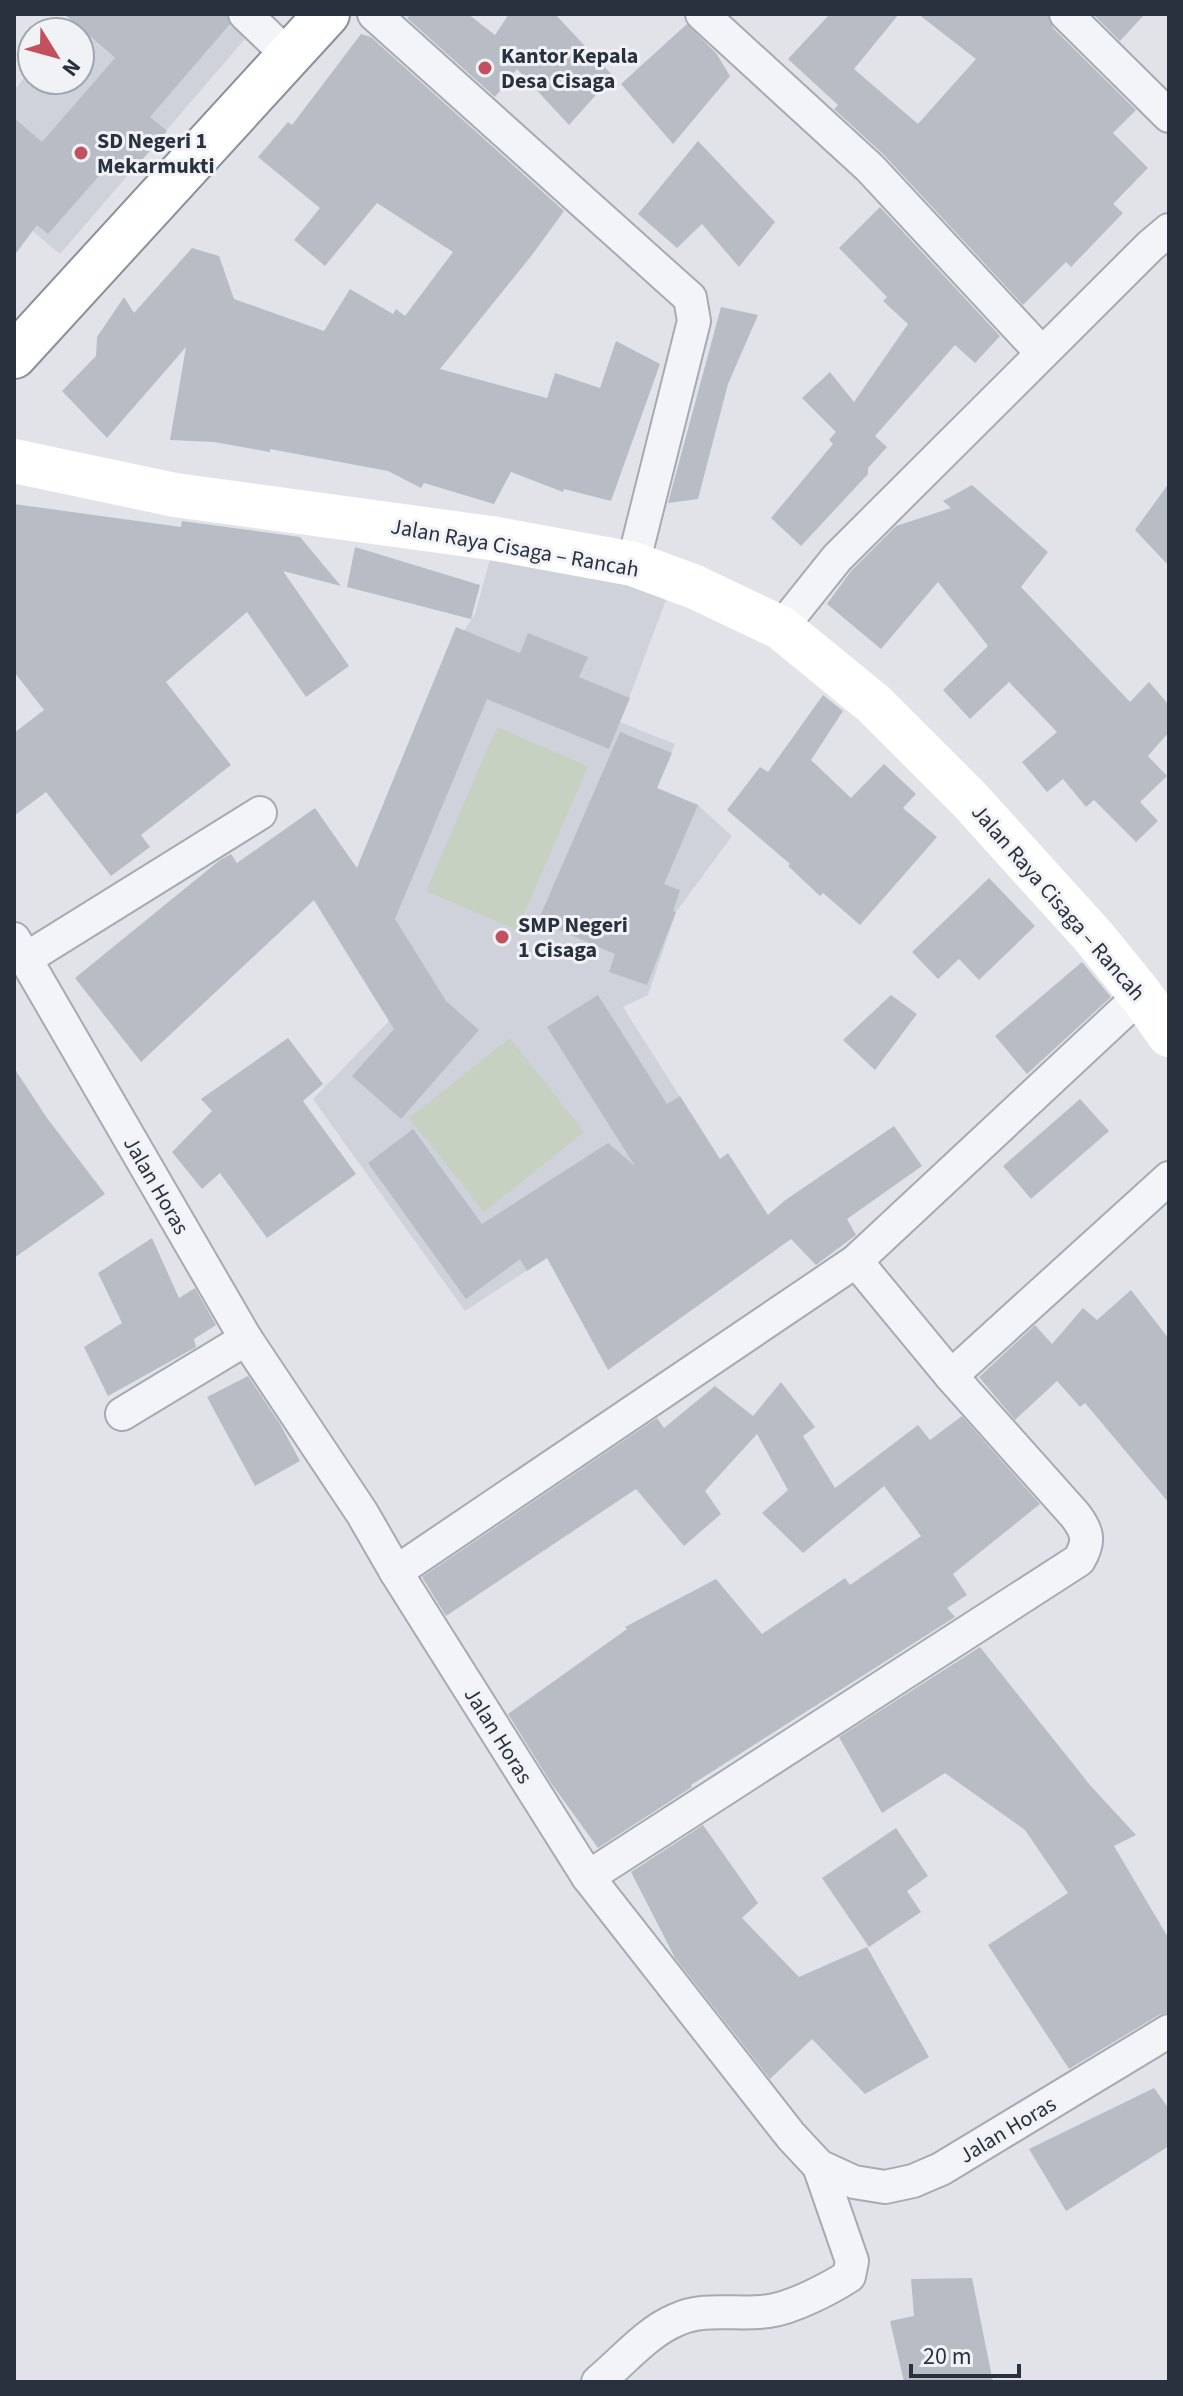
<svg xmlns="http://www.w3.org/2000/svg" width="1183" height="2396" font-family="'Source Sans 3',sans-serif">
<rect width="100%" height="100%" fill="#e1e3e8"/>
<g fill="#cfd2da">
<polygon points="151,14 228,14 250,33 60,254 14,215 14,91 32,67 32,80 80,80 80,32 58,32 68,18 113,57"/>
<polygon points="492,552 669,592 620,722 675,744 657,788 698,805 732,836 676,912 648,995 623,1007 713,1149 465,1311 313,1099 389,1021 313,899 355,872 440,667 475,614"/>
</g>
<g fill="#c6d1c2">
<polygon points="497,727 588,766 517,930 426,891"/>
<polygon points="510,1038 584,1132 484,1212 409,1118"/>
</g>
<g fill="#b8bdc5">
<polygon points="64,14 227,14 230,24 150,117 167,131 129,175 112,161 48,234 37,225 14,256 14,118 42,142 115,58"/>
<polygon points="412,14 468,14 495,35 509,14 555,14 613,76 569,125 517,69 495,97 407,18"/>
<polygon points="830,14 899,14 854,69 918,124 976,59 918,14 1048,14 1053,28 1136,110 1113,133 1148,168 1113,204 1123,213 1071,267 1066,262 1023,305 884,155 834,109 838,105 788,59"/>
<polygon points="1093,14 1145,14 1120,41"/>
<polygon points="687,24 716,53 730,76 673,144 621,84"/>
<polygon points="361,34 371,37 564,211 532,255 440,369 547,398 555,373 600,388 616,341 660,364 611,501 564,489 563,492 511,472 494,504 424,483 421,488 388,471 270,449 270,452 214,442 170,440 186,347 107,438 62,391 96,356 97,337 124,297 134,313 192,248 219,256 234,299 324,331 350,289 393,314 396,309 405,316 453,252 377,203 325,266 294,240 320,208 258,157 288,122 292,125"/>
<polygon points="698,141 775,222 739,267 702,224 677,248 638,214"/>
<polygon points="880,207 1000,336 975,363 955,345 875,436 887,447 868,468 868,474 801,546 771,518 833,444 829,440 836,432 802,398 830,372 854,402 908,324 883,301 887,297 839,248"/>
<polygon points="721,307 758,315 728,384 698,499 668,503"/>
<polygon points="1169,483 1169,566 1135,530"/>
<polygon points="972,485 1048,552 1021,587 1130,702 1149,682 1169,705 1169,732 1148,756 1167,776 1140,802 1158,821 1136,842 1094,800 1086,807 1063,779 1047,792 1022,762 1057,732 1009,682 970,719 943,690 988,646 938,582 881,649 827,604 851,571 896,526 951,508 943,501"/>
<polygon points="14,504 181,527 182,521 300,537 341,586 283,571 349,666 306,697 247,612 166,682 231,765 141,835 150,847 111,876 46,792 14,816 14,733 44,710 14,672"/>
<polygon points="355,547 480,585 471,619 347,587"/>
<polygon points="456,627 520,653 528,633 588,657 579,677 630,698 609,749 487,699 395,919 446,1001 479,1030 401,1119 352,1076 394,1029 314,900 141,1062 75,978 220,860 231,854 237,863 315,808 357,868"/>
<polygon points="823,695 843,711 811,760 851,798 884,764 916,794 903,808 937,837 860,925 823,893 820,896 788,866 790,864 727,810 760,767 768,772"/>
<polygon points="620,732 672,753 657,788 698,805 664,884 680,890 673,911 676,912 647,985 609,972 615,954 538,921"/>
<polygon points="989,878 1035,926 979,980 959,959 938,979 912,952"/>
<polygon points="1082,962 1111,997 1027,1074 995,1036"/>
<polygon points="598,995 667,1104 680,1096 720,1159 728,1153 768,1215 784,1201 894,1126 922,1166 847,1219 856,1235 816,1265 791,1239 608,1370 547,1258 527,1271 520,1259 466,1299 368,1163 413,1129 482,1224 608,1143 635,1166 547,1027"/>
<polygon points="891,995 917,1014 875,1070 843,1040"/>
<polygon points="288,1038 323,1084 303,1101 356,1174 267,1238 220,1173 202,1189 172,1152 212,1111 201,1099"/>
<polygon points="14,1068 47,1118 105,1194 14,1258"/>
<polygon points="1080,1099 1109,1131 1031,1199 1003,1166"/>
<polygon points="152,1238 179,1298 195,1288 216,1325 194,1339 196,1347 108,1396 84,1347 122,1323 98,1273"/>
<polygon points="1131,1290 1169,1339 1169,1503 1085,1403 1080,1407 1057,1381 1015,1420 979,1377 1035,1325 1052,1344 1083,1308 1097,1320"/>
<polygon points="248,1376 280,1424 300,1461 255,1486 207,1397"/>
<polygon points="781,1382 815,1427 803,1436 835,1488 918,1425 930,1440 962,1416 1040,1504 953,1574 967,1595 947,1608 955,1617 691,1785 692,1787 598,1848 551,1783 508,1714 627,1629 625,1627 716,1579 762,1634 845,1578 850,1585 921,1536 884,1486 803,1553 762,1513 788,1490 757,1434 705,1491 721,1514 684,1546 636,1489 446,1616 422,1577 657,1418 664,1428 715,1386 753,1416"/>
<polygon points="980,1647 1090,1785 1136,1835 1114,1846 1169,1939 1169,2012 1159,2015 1069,2069 988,1945 1068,1893 1025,1830 945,1773 882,1813 839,1737"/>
<polygon points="703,1825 758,1903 742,1918 799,1977 867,1947 929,2057 865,2094 812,2039 770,2079 675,1958 631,1872"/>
<polygon points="896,1828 928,1876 907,1891 921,1912 869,1947 822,1878"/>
<polygon points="1154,2088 1169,2109 1169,2146 1066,2211 1029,2149"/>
<polygon points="972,2278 993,2382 904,2382 890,2321 914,2316 911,2279"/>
</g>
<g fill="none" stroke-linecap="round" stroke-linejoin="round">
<g stroke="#a6aab2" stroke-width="36">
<g id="minor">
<polyline points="245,14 289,56"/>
<polyline points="374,14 690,298 694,321 633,564"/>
<polyline points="702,14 870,168 1042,353"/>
<polyline points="1066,14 1169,116"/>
<polyline points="781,628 837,558 1150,246 1169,230"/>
<polyline points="14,939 246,1339 362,1513 396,1572 588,1877 791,2136 819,2166 854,2182 885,2187 913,2181 941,2169 1169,2031"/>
<polyline points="27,958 260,813"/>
<polyline points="951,1376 1169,1178"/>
<polyline points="122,1414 246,1339"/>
<polyline points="396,1572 856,1261 1141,995"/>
<path d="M588,1877L1079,1560C1090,1541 1088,1532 1075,1515L951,1376L856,1261"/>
<path d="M598,2382C622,2362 647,2332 676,2320C706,2306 737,2316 769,2311C792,2308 829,2289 849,2276L852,2261L819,2166"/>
</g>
</g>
<g stroke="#89919e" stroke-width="48">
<polyline id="trunk" points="14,356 327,14"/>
</g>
<use href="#minor" stroke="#f3f4f7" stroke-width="32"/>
<polyline stroke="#fff" stroke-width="44" points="14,461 175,495 491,538 633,564 695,587 781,628 874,704 969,799 1093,936 1141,995 1169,1035"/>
<use href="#trunk" stroke="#fff" stroke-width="44"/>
</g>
<g fill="#c3505e" stroke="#f0f2f6" stroke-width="3">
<circle cx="485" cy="68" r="8"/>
<circle cx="81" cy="153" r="8"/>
<circle cx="502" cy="937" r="8"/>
</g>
<g text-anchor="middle" stroke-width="6" stroke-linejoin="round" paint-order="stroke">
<g font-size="22" font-weight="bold" fill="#2a313e" stroke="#f0f2f6" text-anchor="start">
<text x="501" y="63">Kantor Kepala<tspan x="501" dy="25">Desa Cisaga</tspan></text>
<text x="97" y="148">SD Negeri 1<tspan x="97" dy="25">Mekarmukti</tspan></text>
<text x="518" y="932">SMP Negeri<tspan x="518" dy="25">1 Cisaga</tspan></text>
</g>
<g font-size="22" fill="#2a313e" stroke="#f0f2f6">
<text transform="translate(515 547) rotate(10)" y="8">Jalan Raya Cisaga – Rancah</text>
<text transform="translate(1059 902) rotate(49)" y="8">Jalan Raya Cisaga – Rancah</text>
<text transform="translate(157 1185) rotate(60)" y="8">Jalan Horas</text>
<text transform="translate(499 1735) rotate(58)" y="8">Jalan Horas</text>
<text transform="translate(1007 2129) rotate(-31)" y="8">Jalan Horas</text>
</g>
</g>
<rect width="1183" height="2396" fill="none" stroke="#2a313e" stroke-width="32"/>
<g transform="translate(56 56) rotate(127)"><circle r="38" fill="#f0f2f6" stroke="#a1a5ac" stroke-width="2"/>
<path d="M0-6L14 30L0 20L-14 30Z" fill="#c3505e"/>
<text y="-12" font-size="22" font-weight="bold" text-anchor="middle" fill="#2a313e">N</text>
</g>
<path d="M911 2364v12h108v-12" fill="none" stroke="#2a313e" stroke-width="4"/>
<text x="923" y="2364" font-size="24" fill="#2a313e" stroke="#f0f2f6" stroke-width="6" paint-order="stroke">20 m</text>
</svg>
